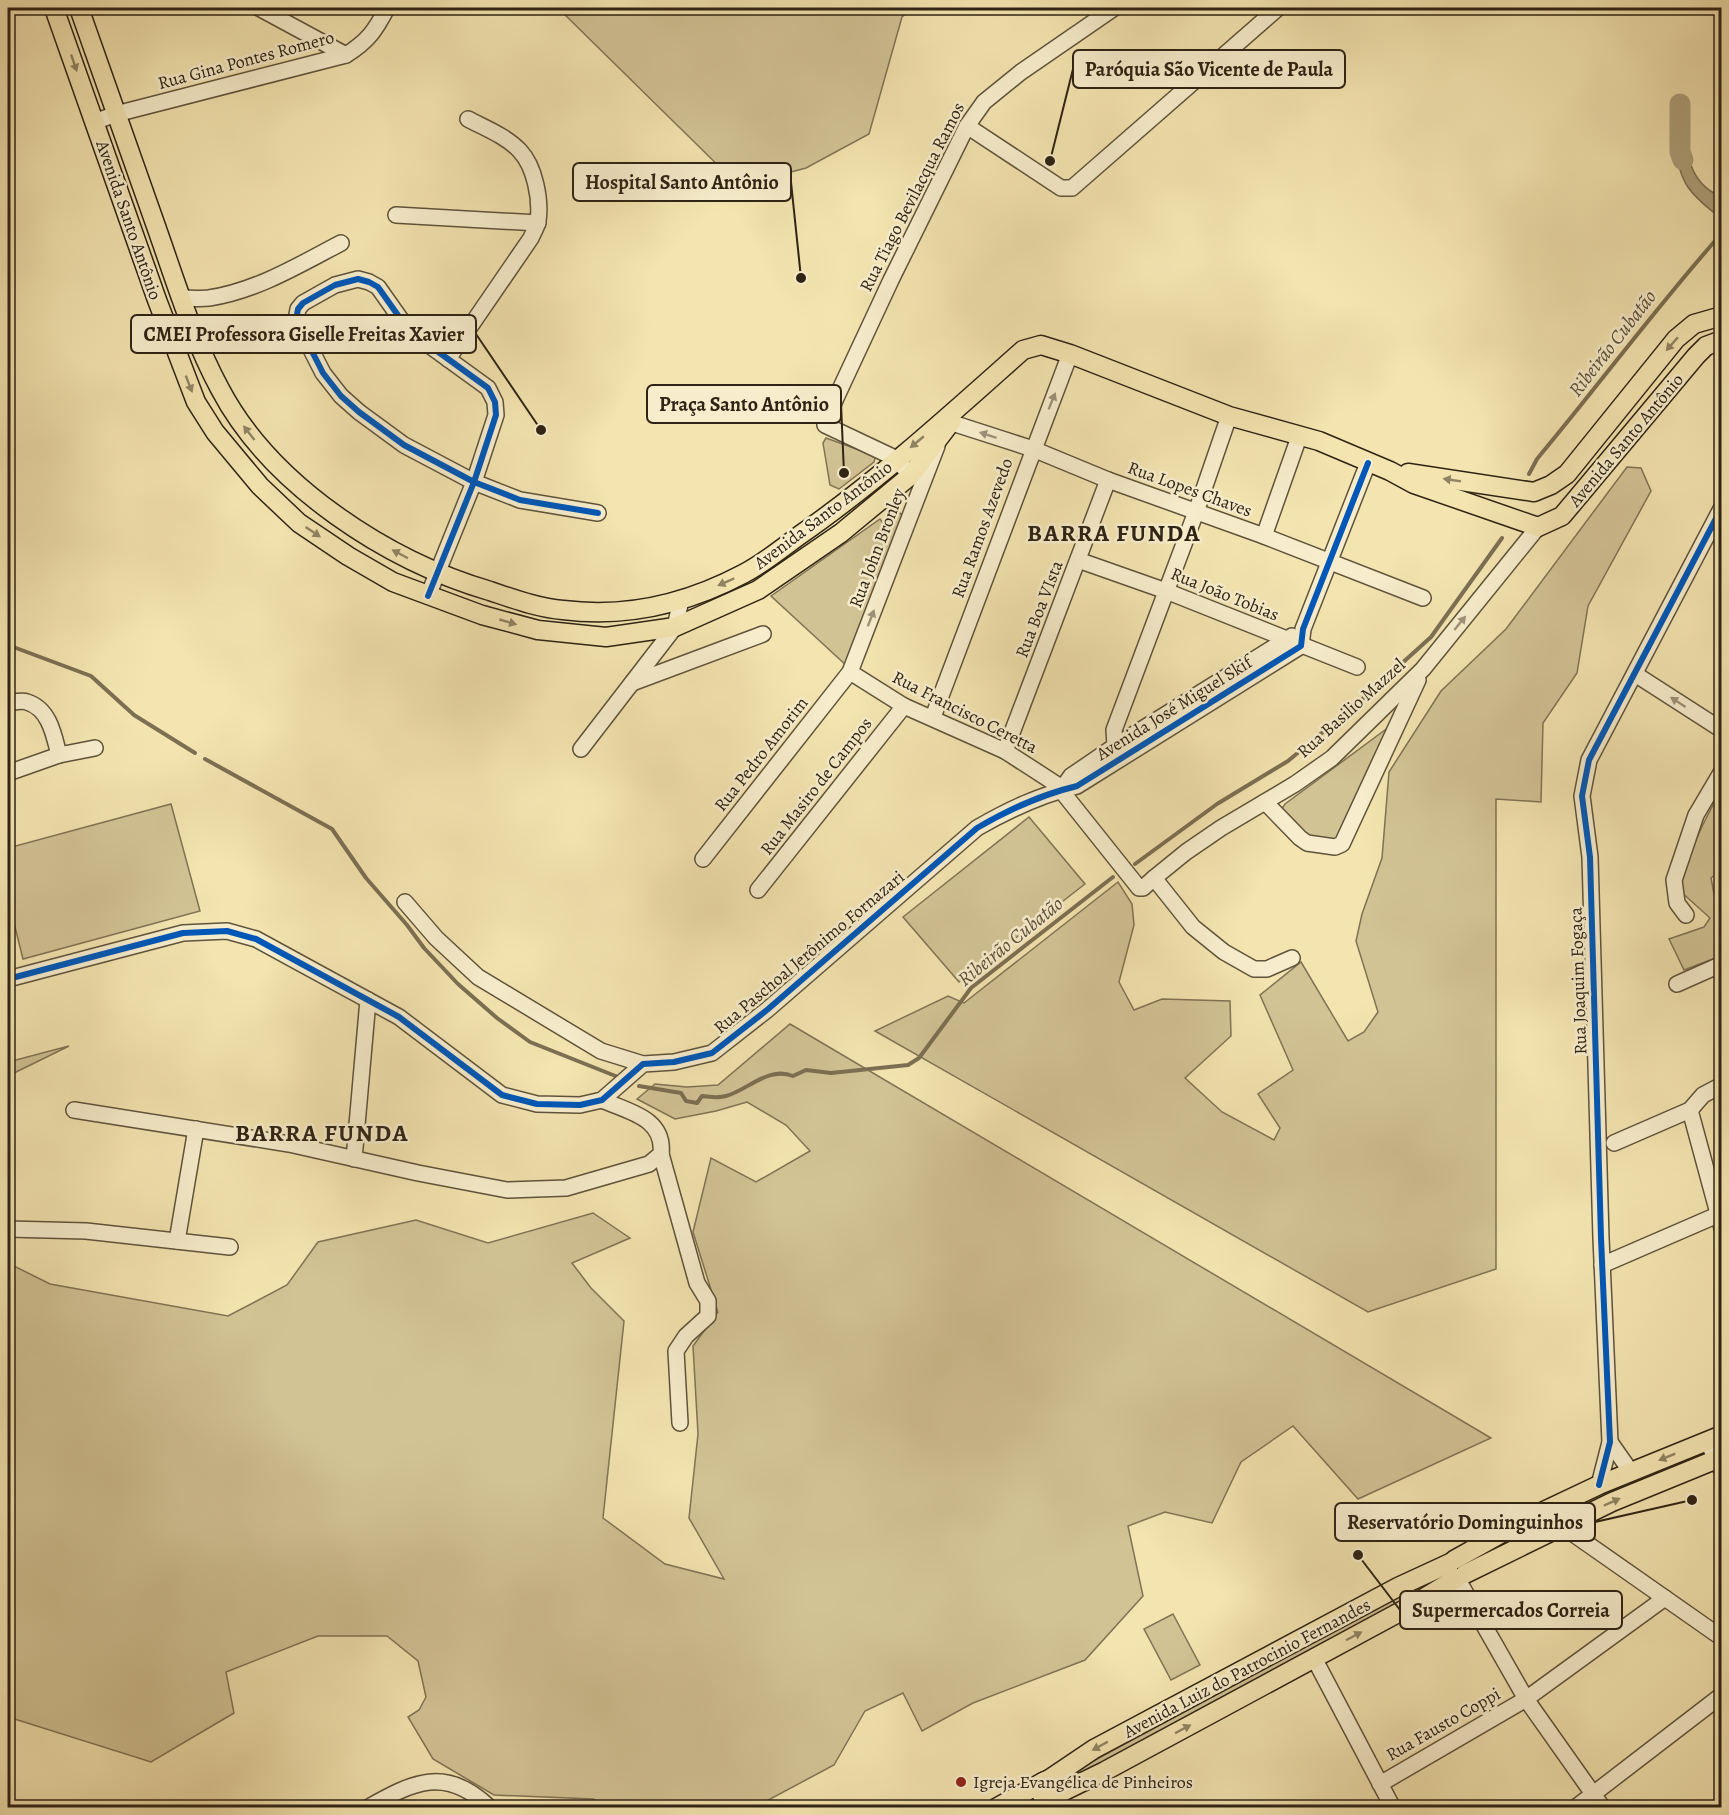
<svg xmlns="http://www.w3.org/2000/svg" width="1729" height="1815" font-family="Alegreya,serif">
<rect width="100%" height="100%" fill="#f3e4b0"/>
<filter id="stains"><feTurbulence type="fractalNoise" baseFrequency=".00333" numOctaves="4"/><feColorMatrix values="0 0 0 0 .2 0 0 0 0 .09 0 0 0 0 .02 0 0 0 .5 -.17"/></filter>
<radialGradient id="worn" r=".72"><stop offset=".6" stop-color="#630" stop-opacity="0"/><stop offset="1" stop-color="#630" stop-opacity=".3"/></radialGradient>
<g fill="#d2c395" stroke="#807354" stroke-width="1.5">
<polygon points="558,8 912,8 902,17 869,134 806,168 739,186"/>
<polygon points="826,438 870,454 875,458 874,462 839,489 830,485 823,443"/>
<polygon points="1627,467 1641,468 1651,491 1588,606 1577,673 1543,723 1541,802 1496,799 1496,1269 1368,1312 875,1031 948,996 964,1003 1118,882 1132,904 1134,925 1119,982 1134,1010 1162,999 1230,1001 1231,1036 1185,1078 1222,1112 1274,1140 1280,1128 1258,1094 1293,1070 1260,995 1301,962 1348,1041 1364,1032 1378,1012 1356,941 1362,914 1382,858 1389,772 1441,691 1506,629"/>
<polygon points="900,513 906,520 848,667 771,596 880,519 884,524"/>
<polygon points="1393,724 1340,840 1314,841 1281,810 1285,804"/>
<path d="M1721,790V870L1711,878L1714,894L1721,895V956L1684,970L1669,939L1704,927L1710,918L1680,891C1687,854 1703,823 1721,790Z"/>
<polygon points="171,804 200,911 23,959 8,899 8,848"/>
<polygon points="1029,817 1085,884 959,982 903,917"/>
<polygon points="790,1024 1491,1438 1358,1499 1293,1426 1241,1462 1212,1523 1165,1512 1128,1526 1143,1596 1085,1660 973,1703 922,1731 903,1693 865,1711 834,1765 755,1807 609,1807 593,1799 494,1795 433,1759 408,1717 419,1710 426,1697 418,1661 387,1636 318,1636 226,1672 234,1713 151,1762 8,1717 8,1263 50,1284 228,1316 287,1285 318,1242 416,1220 488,1243 593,1213 630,1238 572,1263 591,1288 624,1321 603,1518 665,1564 724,1579 689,1518 698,1434 693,1346 718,1312 693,1232 711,1158 756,1182 810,1151 786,1125 747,1102 716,1111 675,1119 637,1099 655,1084 687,1087 718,1085"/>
<polygon points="69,1046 8,1076 8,1062"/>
<polygon points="1701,1452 1699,1457 1467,1563 1468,1560 1533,1522"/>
<polygon points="1438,1574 1442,1576 1442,1579 1062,1786 1060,1781 1062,1778"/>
<polygon points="1173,1614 1200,1665 1171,1680 1144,1629"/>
</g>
<path fill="#b0a27b" stroke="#7c6f52" stroke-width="1.5" d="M1686,133C1684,158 1696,188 1721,196V218C1686,192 1678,180 1674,136Z"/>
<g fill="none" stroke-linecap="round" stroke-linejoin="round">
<g stroke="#7c6f52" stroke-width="4">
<path d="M1529,474L1537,459C1599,385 1657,306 1722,233"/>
<polyline points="8,645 91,676 134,715 195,753"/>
<polyline points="205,759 332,829 366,878 407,925 424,948 458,984 497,1018 530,1042 618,1077"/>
<polyline points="1135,864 1217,804 1288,761 1358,703 1431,637 1502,538"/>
<path d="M639,1086L681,1093L686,1101L697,1103L702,1096C709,1097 719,1098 726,1096C748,1090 768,1066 793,1076L806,1070L831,1073L908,1065L919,1058L971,988L1113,877"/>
</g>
<polyline stroke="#b0a27b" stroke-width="21" points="1680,104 1680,152 1683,160"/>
<g stroke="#5f533b" stroke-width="18">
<g id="minor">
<polyline points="259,8 346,55"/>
<path d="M94,122L116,114L346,55C368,41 375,31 387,8"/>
<polyline points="967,126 1061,188 1072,188 1278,8"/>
<polyline points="396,215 538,223"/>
<path d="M181,298C190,298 200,299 209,298C256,291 299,265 341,243"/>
<path d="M448,359L531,238C533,233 537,227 538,221C541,200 535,167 520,151C506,136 485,128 468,119"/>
<polyline points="943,420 1033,449 1108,480 1264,536 1423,598"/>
<polyline points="910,476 897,459 825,425 836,398 891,280 967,126 984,102 1021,72 1114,8"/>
<polyline points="1264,536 1299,437"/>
<polyline points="1078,560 1166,591 1357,667"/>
<polyline points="428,596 474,482 496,415 495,402 488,388 415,335 402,321 378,287 369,282 358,279 335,285 303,303 298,309 296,320 323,373 341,396 359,412 404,445 474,482 520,500 598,513"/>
<polyline points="850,672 904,706 1005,751 1056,784 1139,888 1143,888 1154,878 1193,927 1224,952 1254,969 1267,969 1292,958"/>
<polyline points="1635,674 1722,730"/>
<polyline points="632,683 763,634"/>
<path d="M8,703C14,702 22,700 27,702C50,709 54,736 59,755"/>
<polyline points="933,717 1070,354"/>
<polyline points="581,749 675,627 681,600"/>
<polyline points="1005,751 1108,480"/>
<polyline points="1121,758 1115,746 1114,730 1196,512 1229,416"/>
<polyline points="8,773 59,755 95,748"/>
<polyline points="1061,790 1071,776 1115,746 1292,636"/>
<polyline points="1265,802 1300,838 1307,843 1335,847 1342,844 1418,680"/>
<polyline points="703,859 850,672 937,446"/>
<polyline points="1154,878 1186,852 1221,828 1295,784 1332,758 1423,669 1538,527"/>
<polyline points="758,890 904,706"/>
<polyline points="405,902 436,938 478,977 601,1051 643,1064"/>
<polyline points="1686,915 1677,903 1674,880 1696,815 1722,771"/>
<path d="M8,979L183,933L227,931L256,939L399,1017L502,1095L537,1104L580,1105L602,1100L643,1064L674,1062L712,1053L767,1010L977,828C1010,809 1040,795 1077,786L1301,646L1303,629L1368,463"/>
<polyline points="1677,984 1722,964"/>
<path d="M74,1110L289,1144L418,1173L507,1190L566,1188L649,1164L661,1154C665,1118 629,1112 602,1100"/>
<polyline points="1690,1110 1722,1228"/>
<polyline points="1614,1143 1690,1110 1703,1095 1722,1085"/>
<polyline points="661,1154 697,1283 708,1301 708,1316 686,1336 676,1351 680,1423"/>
<polyline points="354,1159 368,1000"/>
<polyline points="8,1229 86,1231 230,1247"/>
<polyline points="177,1241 196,1129"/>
<polyline points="1602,1265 1722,1213"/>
<polyline points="1610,1442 1631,1472"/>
<polyline points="1711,1449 1722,1471"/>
<polyline points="1599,1485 1610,1442 1601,1238 1590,857 1582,796 1589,760 1722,507"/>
<polyline points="1562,1526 1722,1638"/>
<polyline points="1457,1578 1526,1699 1603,1808"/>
<polyline points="1314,1658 1393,1808"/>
<polyline points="1380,1784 1526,1699 1665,1598"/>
<path d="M367,1808C413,1782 446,1765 490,1808"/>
<polyline points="1575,1808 1722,1695"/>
</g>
</g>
<g stroke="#2e2314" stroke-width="21">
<g id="major">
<polyline points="54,8 157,300 196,402 215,432 260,486 299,523 348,556 393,582 482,615 538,630 606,637 675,627 758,590 841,533 910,476 952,421"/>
<path d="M79,8C105,82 131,155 157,229C176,283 193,339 220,389C271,486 388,561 490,591C514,599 538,608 563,610C626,618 688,603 743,574C763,564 782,548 800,535C879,480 951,414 1023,350L1041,345L1070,354L1229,416L1319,441L1390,471L1414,484L1538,527L1562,516L1696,356L1706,346L1722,340"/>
<polyline points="1408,473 1534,492 1551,485 1567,474 1676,339 1694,324 1722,316"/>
<polyline points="1454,1560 1527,1519 1599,1485 1722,1435"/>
<polyline points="1465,1574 1612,1502 1722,1457"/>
<circle cx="1049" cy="1789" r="9"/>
<polyline points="1048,1780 1094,1749 1398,1587 1450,1563"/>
<polyline points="1056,1795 1105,1771 1409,1607 1457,1578"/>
<polyline points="996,1808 1043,1782"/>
</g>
</g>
<use href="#minor" stroke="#f7edcc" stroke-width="15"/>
<use href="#major" stroke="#f3e4b0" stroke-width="18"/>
<g stroke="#f7edcc" stroke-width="10">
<g id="cycleway">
<polyline points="428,596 474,482 496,415 495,402 488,388 415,335 402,321 378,287 369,282 358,279 335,285 303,303 298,309 296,320 323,373 341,396 359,412 404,445 474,482 520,500 598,513"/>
<path d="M8,979L183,933L227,931L256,939L399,1017L502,1095L537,1104L580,1105L602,1100L643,1064L674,1062L712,1053L767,1010L977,828C1010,809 1040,795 1077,786L1301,646L1303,629L1368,463"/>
<polyline points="1599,1485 1610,1442 1601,1238 1590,857 1582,796 1589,760 1722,507"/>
</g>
</g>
<use href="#cycleway" stroke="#0057b8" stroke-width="6"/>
</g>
<defs><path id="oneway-solid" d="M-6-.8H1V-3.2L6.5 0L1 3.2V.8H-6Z" transform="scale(1.5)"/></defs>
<g fill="#908462">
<use href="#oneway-solid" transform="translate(74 63) rotate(71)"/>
<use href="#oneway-solid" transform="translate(1672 344) rotate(131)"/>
<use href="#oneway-solid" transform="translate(189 384) rotate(69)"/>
<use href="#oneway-solid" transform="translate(249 433) rotate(-128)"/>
<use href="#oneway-solid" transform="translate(917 442) rotate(140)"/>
<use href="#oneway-solid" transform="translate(1452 480) rotate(-171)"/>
<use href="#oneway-solid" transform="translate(313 532) rotate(34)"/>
<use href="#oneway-solid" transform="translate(400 554) rotate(-152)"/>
<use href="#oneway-solid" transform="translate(726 582) rotate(156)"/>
<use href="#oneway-solid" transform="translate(508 622) rotate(16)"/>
<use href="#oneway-solid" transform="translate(1667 1457) rotate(158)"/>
<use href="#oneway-solid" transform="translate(1612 1502) rotate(-24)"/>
<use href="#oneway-solid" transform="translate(1354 1636) rotate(-28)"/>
<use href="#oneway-solid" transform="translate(1183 1729) rotate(-28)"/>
<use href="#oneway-solid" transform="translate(1100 1746) rotate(151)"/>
</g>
<g fill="#9d9279">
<use href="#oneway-solid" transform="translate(1052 401) rotate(-68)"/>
<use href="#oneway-solid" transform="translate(988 435) rotate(-162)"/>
<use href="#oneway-solid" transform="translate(871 618) rotate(-69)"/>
<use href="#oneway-solid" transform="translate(1460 623) rotate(-51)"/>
<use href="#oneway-solid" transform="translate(1678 702) rotate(-147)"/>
</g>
<circle fill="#8f2418" stroke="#f7edcc" stroke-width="2" cx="961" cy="1782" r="6"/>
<g text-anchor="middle" stroke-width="5" stroke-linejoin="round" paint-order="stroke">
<g font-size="18" fill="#2e2314" stroke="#f7edcc">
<text transform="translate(246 60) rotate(-15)" y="6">Rua Gina Pontes Romero</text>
<text transform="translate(912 197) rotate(-63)" y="6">Rua Tiago Bevilacqua Ramos</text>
<text transform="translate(129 220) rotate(71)" y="6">Avenida Santo Antônio</text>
<text transform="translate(1626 440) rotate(-50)" y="6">Avenida Santo Antônio</text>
<text transform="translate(1190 489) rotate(20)" y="6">Rua Lopes Chaves</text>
<text transform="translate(823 515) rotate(-37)" y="6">Avenida Santo Antônio</text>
<text transform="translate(982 528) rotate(-70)" y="6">Rua Ramos Azevedo</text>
<text transform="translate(877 548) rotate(-69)" y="6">Rua John Bronley</text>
<text transform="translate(1225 594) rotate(22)" y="6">Rua João Tobias</text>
<text transform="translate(1039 609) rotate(-69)" y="6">Rua Boa VIsta</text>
<text transform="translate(1174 708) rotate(-32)" y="6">Avenida José Miguel Skif</text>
<text transform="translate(1351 708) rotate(-42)" y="6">Rua Basilio Mazzel</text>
<text transform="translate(965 712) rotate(27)" y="6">Rua Francisco Ceretta</text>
<text transform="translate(761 754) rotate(-52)" y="6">Rua Pedro Amorim</text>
<text transform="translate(816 786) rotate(-52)" y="6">Rua Masiro de Campos</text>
<text transform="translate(809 952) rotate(-40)" y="6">Rua Paschoal Jerônimo Fornazari</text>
<text transform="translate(1578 981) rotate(-92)" y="6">Rua Joaquim Fogaça</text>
<text transform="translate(1247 1668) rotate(-28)" y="6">Avenida Luiz do Patrocinio Fernandes</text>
<text transform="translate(1443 1724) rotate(-30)" y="6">Rua Fausto Coppi</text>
</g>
<g font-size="18" fill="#2e2314" stroke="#f7edcc" text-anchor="start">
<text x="973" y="1788">Igreja Evangélica de Pinheiros</text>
</g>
<g font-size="20" font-style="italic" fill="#5c4f38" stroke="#f7edcc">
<text transform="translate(1612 343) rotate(-52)" y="7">Ribeirão Cubatão</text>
<text transform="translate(1010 941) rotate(-39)" y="7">Ribeirão Cubatão</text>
</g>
<g font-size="24" font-weight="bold" letter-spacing="1.5" fill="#2e2314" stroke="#f7edcc">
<text x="1114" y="541">BARRA FUNDA</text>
<text x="322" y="1141">BARRA FUNDA</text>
</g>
</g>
<path fill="none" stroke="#2e2314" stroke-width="2" d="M1050 161L1073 69M801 278L791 182M541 430L476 334M844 473L841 404M1692 1500L1595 1522M1358 1555L1400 1610"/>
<g fill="#2e2314" stroke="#f7edcc" stroke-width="2">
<circle cx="1050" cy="161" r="6"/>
<circle cx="801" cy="278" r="6"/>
<circle cx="541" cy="430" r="6"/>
<circle cx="844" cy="473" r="6"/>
<circle cx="1692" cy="1500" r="6"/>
<circle cx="1358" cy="1555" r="6"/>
</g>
<g fill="#f7edcc" stroke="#2e2314" stroke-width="2">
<rect x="1073" y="50" width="272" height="38" rx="6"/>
<rect x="573" y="163" width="218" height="38" rx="6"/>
<rect x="131" y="315" width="345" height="38" rx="6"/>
<rect x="647" y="385" width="194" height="38" rx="6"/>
<rect x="1335" y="1503" width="260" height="38" rx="6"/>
<rect x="1400" y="1591" width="222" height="38" rx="6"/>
</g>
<g font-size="20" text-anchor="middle" font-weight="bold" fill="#2e2314">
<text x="1209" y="76">Paróquia São Vicente de Paula</text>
<text x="682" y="189">Hospital Santo Antônio</text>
<text x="304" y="341">CMEI Professora Giselle Freitas Xavier</text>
<text x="744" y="411">Praça Santo Antônio</text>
<text x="1465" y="1529">Reservatório Dominguinhos</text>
<text x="1511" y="1617">Supermercados Correia</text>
</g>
<rect width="1729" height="1815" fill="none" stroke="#f3e4b0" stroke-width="30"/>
<rect x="9" y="9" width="1711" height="1797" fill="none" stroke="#2e2314" stroke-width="3"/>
<rect x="15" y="15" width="1699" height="1785" fill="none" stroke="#2e2314" stroke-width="1.5"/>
<rect width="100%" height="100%" filter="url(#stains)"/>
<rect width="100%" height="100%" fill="url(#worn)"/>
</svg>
